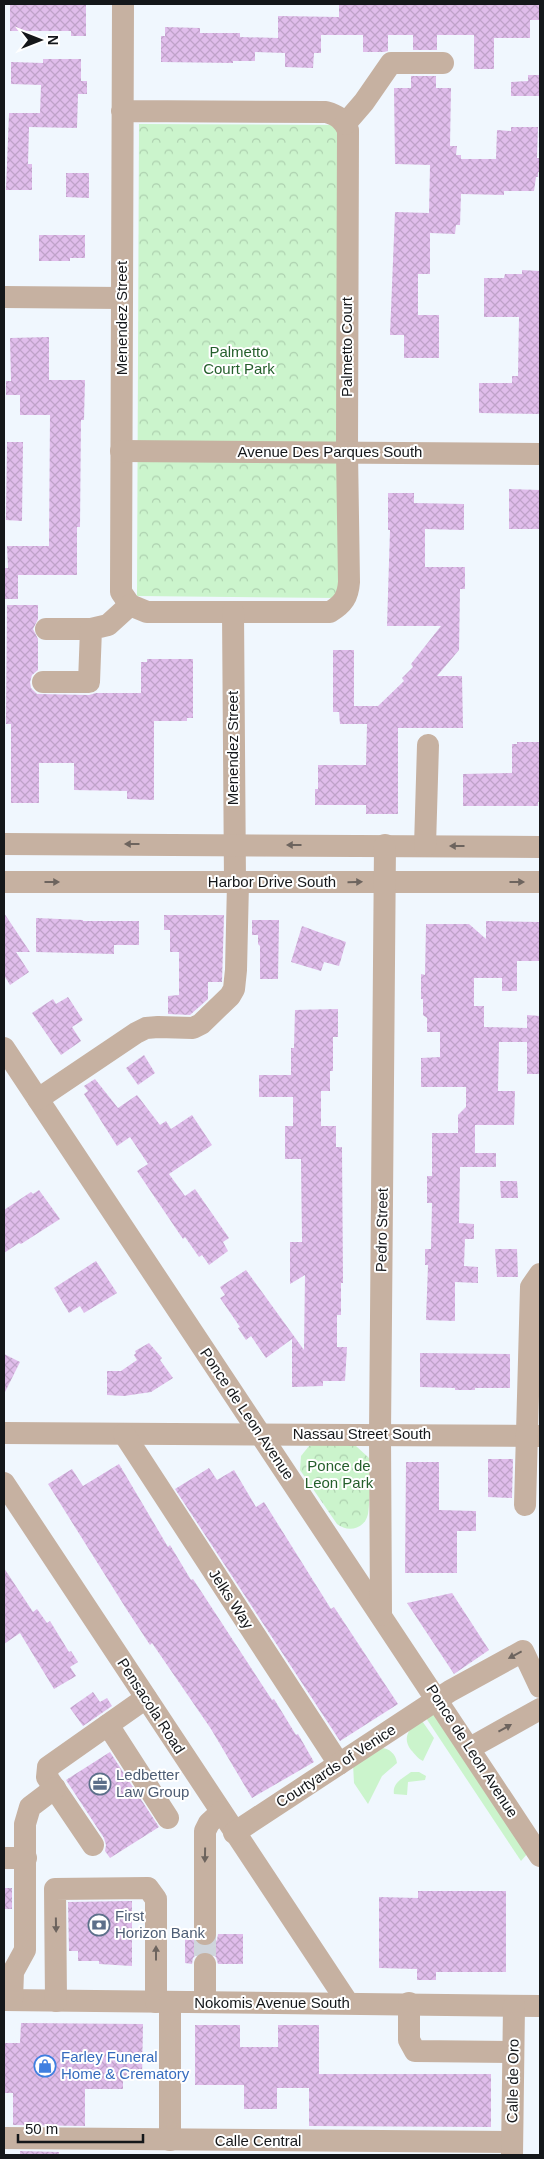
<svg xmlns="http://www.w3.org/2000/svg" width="544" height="2159" font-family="Helvetica,sans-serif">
<defs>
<pattern id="park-crowns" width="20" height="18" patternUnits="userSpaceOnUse" patternTransform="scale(1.25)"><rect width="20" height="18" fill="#cbf4cc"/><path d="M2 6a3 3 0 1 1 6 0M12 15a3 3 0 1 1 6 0" fill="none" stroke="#add0af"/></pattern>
<pattern id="building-cross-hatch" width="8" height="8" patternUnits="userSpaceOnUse" patternTransform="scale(1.25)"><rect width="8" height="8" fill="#e0bdeb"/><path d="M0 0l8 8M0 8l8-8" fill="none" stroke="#bfa2c9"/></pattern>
</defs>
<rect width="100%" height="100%" fill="#f0f7fe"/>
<g fill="#cbf4cc">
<polygon points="435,1714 528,1853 521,1861 424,1715"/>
<path d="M420,1718L434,1738L423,1761C418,1759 415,1754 411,1750C401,1736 411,1728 420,1718Z"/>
<path d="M381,1748C389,1748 396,1754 397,1763L382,1776L368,1804L354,1783L353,1764Z"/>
<path d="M411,1772H419L426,1776L425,1780L408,1782L407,1795L394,1794C392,1783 403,1778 411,1772Z"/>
</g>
<g fill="url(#park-crowns)">
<polygon points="139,124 343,125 339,598 137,596"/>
<path d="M317,1444L356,1446L369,1458C371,1472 370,1500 368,1514C365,1529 348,1533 337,1524L300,1470L301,1456L309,1446Z"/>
</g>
<g fill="url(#building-cross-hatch)">
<polygon points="10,4 86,4 86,36 71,36 71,31 10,31"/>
<polygon points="339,4 540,4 540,20 530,20 530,38 494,38 494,69 474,69 474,35 437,35 437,50 413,50 413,35 388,35 388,51 384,52 363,52 363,35 321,35 321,53 314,53 313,68 285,67 285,53 255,52 255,61 233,61 233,63 161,62 161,36 165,36 165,27 200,28 200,33 240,33 240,37 278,38 278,16 339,17"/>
<polygon points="43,59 81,59 81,81 87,81 87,94 78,94 77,128 29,127 28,164 32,164 32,190 6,190 9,113 40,113 41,85 11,84 11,62 43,63"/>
<polygon points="528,75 540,75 540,96 511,96 511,82 528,81"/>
<polygon points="411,76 436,76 436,88 451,88 450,146 457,146 456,155 461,155 461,159 496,159 497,130 511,131 511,127 538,127 537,158 540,158 540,173 538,172 538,177 536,177 534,191 504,191 504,195 461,194 460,225 456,225 455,234 430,233 430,274 418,274 418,315 439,315 439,358 404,358 404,335 390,335 395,212 429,213 430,165 395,164 394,88 411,88"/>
<polygon points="66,173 89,173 89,198 66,197"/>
<polygon points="39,235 85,235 85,258 70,258 70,261 39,261"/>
<polygon points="522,270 540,271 540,414 479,413 479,383 512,383 512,376 518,376 519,317 484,317 484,278 504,278 505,274 522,274"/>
<polygon points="49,337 49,380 85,380 84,420 81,420 80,527 77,527 77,575 18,575 18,599 4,599 4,568 8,568 7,546 49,546 50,415 20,415 20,395 6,395 6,381 11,381 10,338"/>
<polygon points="7,442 23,442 22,521 6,520"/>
<polygon points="509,489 540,490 540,529 509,529"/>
<polygon points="388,493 414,493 414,503 464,504 464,530 425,529 425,567 465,567 465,589 460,589 459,650 437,676 462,676 463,728 398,728 398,814 366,814 366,805 315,805 315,789 318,789 318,765 366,765 367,724 340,724 339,712 333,712 333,650 354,650 354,706 378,706 404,681 402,678 413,667 411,664 441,626 387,626 390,530 388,530"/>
<polygon points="7,605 38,605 38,619 33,629 38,639 38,670 32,675 30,682 31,688 37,694 89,695 96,693 141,693 141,662 147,662 147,659 193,659 193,718 187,718 187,721 154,721 154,800 127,799 127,791 74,790 74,763 39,763 39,803 11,803 11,724 6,724"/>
<polygon points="517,742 540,742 540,802 538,802 538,806 463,806 463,774 512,773 512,744 517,744"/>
<polygon points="4,913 30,952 16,952 29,972 10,985 4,975"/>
<polygon points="164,915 224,915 222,982 208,982 208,999 190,1015 168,1014 168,996 179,995 179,952 170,952 170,930 164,930"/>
<polygon points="36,918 83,920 83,921 139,921 139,945 114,945 114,954 36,952"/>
<polygon points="252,920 279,920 278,979 260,979 260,946 258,944 258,935 252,935"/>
<polygon points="486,921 540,922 540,961 517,961 517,991 502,991 502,978 474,978 474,1006 484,1006 484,1027 527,1028 527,1015 540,1016 540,1074 527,1074 527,1042 499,1042 498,1091 515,1091 514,1125 475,1125 475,1153 496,1153 496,1167 460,1167 459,1223 474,1224 474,1239 465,1239 464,1266 478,1267 478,1283 455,1282 455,1321 426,1320 428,1265 425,1265 425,1249 431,1249 432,1203 427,1203 427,1176 432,1176 432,1133 458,1133 458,1115 466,1107 466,1087 421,1087 421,1058 440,1057 440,1032 427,1032 427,1018 423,1015 423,999 421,999 421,974 425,975 426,924 469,924 486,939"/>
<polygon points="302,926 346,942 339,966 324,962 321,971 291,962"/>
<polygon points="68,997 83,1020 72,1027 81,1041 61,1055 32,1013 53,999 56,1004"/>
<polygon points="338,1009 338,1037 333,1037 333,1071 330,1071 330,1091 321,1091 321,1126 336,1126 336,1147 342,1147 343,1283 341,1283 341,1315 337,1315 337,1347 347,1347 345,1381 323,1381 323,1386 292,1387 292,1339 266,1358 251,1336 246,1340 238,1328 240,1327 220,1298 225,1295 220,1287 246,1270 304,1350 305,1275 290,1284 290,1242 302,1242 301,1159 285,1159 285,1126 293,1126 293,1097 259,1097 259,1075 291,1075 291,1048 294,1048 295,1010"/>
<polygon points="144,1055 155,1073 138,1085 126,1068"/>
<polygon points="95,1079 118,1108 137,1095 160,1125 166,1121 171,1129 192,1115 212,1145 169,1174 185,1196 195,1189 229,1238 223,1242 228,1251 209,1265 202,1255 199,1257 185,1237 183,1239 137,1171 148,1164 130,1137 117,1146 84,1094 88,1091 84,1086"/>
<polygon points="500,1181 517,1181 518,1198 501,1198"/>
<polygon points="39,1190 60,1219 21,1244 19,1243 4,1253 4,1210 31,1192 33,1194"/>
<polygon points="495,1249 517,1249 518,1277 497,1277"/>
<polygon points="96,1261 117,1293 84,1313 80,1306 69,1313 54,1288"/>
<polygon points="149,1343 162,1358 160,1360 173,1378 151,1392 124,1396 107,1395 107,1371 121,1371 137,1360 134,1355 136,1353 135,1351"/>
<polygon points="420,1353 510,1354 510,1388 475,1388 475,1390 455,1390 455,1388 420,1387"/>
<polygon points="4,1354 20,1362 4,1394"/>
<polygon points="488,1459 513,1459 512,1498 488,1497"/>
<polygon points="406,1462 439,1462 439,1510 476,1511 476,1531 457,1531 457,1573 405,1573"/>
<polygon points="119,1464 168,1547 170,1545 191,1580 193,1579 272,1700 274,1699 296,1735 298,1734 314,1762 252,1798 211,1729 152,1643 150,1645 127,1610 48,1484 72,1469 83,1486"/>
<polygon points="209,1468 217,1480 234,1470 256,1507 264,1502 331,1609 334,1607 398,1704 340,1741 175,1489"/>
<polygon points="4,1568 33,1612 37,1609 47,1623 50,1621 69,1652 71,1651 78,1662 70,1667 76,1676 54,1689 20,1633 4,1644"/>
<polygon points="452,1593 489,1650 454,1674 407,1603"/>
<polygon points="93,1692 100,1702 107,1698 112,1706 83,1726 70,1708"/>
<polygon points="110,1752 159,1827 110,1858 105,1851 106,1845 104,1838 66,1780"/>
<rect x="4" y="1888" width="8" height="21"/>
<polygon points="418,1891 506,1891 506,1972 436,1972 436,1980 417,1980 417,1969 379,1968 379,1897 418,1898"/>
<polygon points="132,1901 132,1966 99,1964 99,1961 78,1961 78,1951 69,1951 68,1902"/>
<polygon points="185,1934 192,1934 194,1941 205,1947 212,1945 217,1940 218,1934 243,1934 243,1964 218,1964 216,1957 205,1951 198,1953 193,1958 192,1964 185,1963"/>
<polygon points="21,2023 143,2024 142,2079 123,2078 123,2089 85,2089 85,2126 13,2125 13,2093 4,2093 4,2043 20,2043"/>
<polygon points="195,2025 240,2025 240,2047 278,2047 278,2025 319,2025 319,2074 491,2074 491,2127 309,2126 309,2088 277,2088 277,2109 244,2109 244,2085 195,2085"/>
<polygon points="20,2151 59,2152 59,2155 20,2155"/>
</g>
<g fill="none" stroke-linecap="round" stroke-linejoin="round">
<polyline stroke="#cfd5dc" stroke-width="22" stroke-dasharray="22 11" stroke-linecap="butt" points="205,1934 205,1964"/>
<g stroke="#c6b1a1" stroke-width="22">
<path d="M122,111L326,112C337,115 343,119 348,130L347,452L349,582C348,597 343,604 330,612H147L130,605L121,592L123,4"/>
<polyline points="345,124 364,102 391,63 443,63"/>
<polyline points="4,297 122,298"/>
<polyline points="121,451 540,454"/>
<polyline points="233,612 235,883"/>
<polyline points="46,629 91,629"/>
<polyline points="43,682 89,682 91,629 108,625 130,605"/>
<polyline points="4,844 540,847"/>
<polyline points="425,846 428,745"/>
<polyline points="4,882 540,882"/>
<polyline points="4,1048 540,1856"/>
<polyline points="38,1099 136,1033 146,1028 158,1027 193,1028 201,1024 230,996 234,989 236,970 238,883"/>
<polyline points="4,1433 540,1436"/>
<polyline points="124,1434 339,1764"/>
<polyline points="4,1483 348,2003"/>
<polyline points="525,1505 531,1287 540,1274"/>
<polyline points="381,1615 380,1435 385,845"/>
<polyline points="108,1725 168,1818"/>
<polyline points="470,1748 540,1709"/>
<polyline points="234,1833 450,1691 523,1651 540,1687"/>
<polyline points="93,1845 47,1777 48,1767 146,1698"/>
<polyline points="4,1858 26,1858"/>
<polyline points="205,1934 205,1831 209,1823 221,1812"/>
<polyline points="205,1964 205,2002"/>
<polyline points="4,2000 540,2006"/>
<polyline points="12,2000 13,1972 25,1950 25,1824 30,1807 55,1788"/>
<polyline points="56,2001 55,1889 148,1888 156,1899 156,2002"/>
<polyline points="170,2002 170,2140"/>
<polyline points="409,2003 409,2040 415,2051 513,2052"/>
<polyline points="4,2138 512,2142"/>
<polyline points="512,2155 514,2006"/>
</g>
</g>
<defs><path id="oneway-solid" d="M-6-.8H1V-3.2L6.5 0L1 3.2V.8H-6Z" transform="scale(1.25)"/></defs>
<g fill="#6d645e">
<use href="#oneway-solid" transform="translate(132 844) rotate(-180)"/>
<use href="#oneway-solid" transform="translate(294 845) rotate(-180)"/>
<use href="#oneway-solid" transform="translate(457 846) rotate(-180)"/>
<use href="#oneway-solid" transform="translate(52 882)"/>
<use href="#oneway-solid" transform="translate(355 882) rotate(-1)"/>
<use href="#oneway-solid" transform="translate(517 882)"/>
<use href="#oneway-solid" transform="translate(515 1655) rotate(152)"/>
<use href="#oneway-solid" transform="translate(505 1728) rotate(-29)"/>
<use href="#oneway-solid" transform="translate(205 1855) rotate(91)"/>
<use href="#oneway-solid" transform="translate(56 1925) rotate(89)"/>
<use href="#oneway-solid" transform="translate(156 1953) rotate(-90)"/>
</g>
<defs>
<g id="office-ring" transform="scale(1.125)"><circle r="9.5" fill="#fff" stroke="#5c6f8a" stroke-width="1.5"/><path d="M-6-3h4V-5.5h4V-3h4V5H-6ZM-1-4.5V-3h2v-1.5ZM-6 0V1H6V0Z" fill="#5c6f8a"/></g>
<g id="bank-ring" transform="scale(1.125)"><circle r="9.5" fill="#fff" stroke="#5c6f8a" stroke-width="1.5"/><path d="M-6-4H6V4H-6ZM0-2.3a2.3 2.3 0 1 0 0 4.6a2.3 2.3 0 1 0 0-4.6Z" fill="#5c6f8a"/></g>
<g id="shop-ring" transform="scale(1.125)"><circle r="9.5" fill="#fff" stroke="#3f7fe0" stroke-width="1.5"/><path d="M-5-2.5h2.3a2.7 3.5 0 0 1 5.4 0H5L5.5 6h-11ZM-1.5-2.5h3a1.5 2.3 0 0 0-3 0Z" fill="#3f7fe0"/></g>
</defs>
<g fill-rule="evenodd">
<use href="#office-ring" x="100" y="1784"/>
<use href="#bank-ring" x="99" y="1925"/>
<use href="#shop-ring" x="45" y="2066"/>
</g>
<g text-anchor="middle" stroke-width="4" stroke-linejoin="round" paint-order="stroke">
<g font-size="15" fill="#14171a" stroke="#fff">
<text transform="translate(122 318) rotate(-90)" y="5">Menendez Street</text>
<text transform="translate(347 347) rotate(-90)" y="5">Palmetto Court</text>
<text x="330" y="457">Avenue Des Parques South</text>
<text transform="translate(233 748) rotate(-90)" y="5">Menendez Street</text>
<text x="272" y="887">Harbor Drive South</text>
<text transform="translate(382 1230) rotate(-89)" y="5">Pedro Street</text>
<text transform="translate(247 1414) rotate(56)" y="5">Ponce de Leon Avenue</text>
<text x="362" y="1439">Nassau Street South</text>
<text transform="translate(231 1599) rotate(57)" y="5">Jelks Way</text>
<text transform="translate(151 1706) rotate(57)" y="5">Pensacola Road</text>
<text transform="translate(472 1751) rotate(57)" y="5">Ponce de Leon Avenue</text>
<text transform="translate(336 1766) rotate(-33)" y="5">Courtyards of Venice</text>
<text x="272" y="2008">Nokomis Avenue South</text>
<text transform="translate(513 2081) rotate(-89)" y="5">Calle de Oro</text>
<text x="258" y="2146">Calle Central</text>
</g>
<g font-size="15" fill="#245f2b" stroke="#fff">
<text x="239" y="357">Palmetto<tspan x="239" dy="17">Court Park</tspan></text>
<text x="339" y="1471">Ponce de<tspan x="339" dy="17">Leon Park</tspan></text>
</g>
<g font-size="15" fill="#4e5e75" stroke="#fff" text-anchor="start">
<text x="116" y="1780">Ledbetter<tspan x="116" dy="17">Law Group</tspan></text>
<text x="115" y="1921">First<tspan x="115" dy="17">Horizon Bank</tspan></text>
</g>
<g font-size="15" fill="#366cbe" stroke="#fff" text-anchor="start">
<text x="61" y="2062">Farley Funeral<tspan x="61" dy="17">Home &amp; Crematory</tspan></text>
</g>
</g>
<rect width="544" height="2159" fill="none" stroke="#14171a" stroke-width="10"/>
<g transform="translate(40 40) rotate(90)" stroke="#ffffff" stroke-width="4" paint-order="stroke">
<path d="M0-4L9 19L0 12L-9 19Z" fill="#14171a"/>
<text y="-8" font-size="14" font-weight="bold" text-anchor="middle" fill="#14171a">N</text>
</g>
<path d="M18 2134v8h125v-8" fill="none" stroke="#14171a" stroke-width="2.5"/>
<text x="25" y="2134" font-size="15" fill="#14171a" stroke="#ffffff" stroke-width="4" paint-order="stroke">50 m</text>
</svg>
